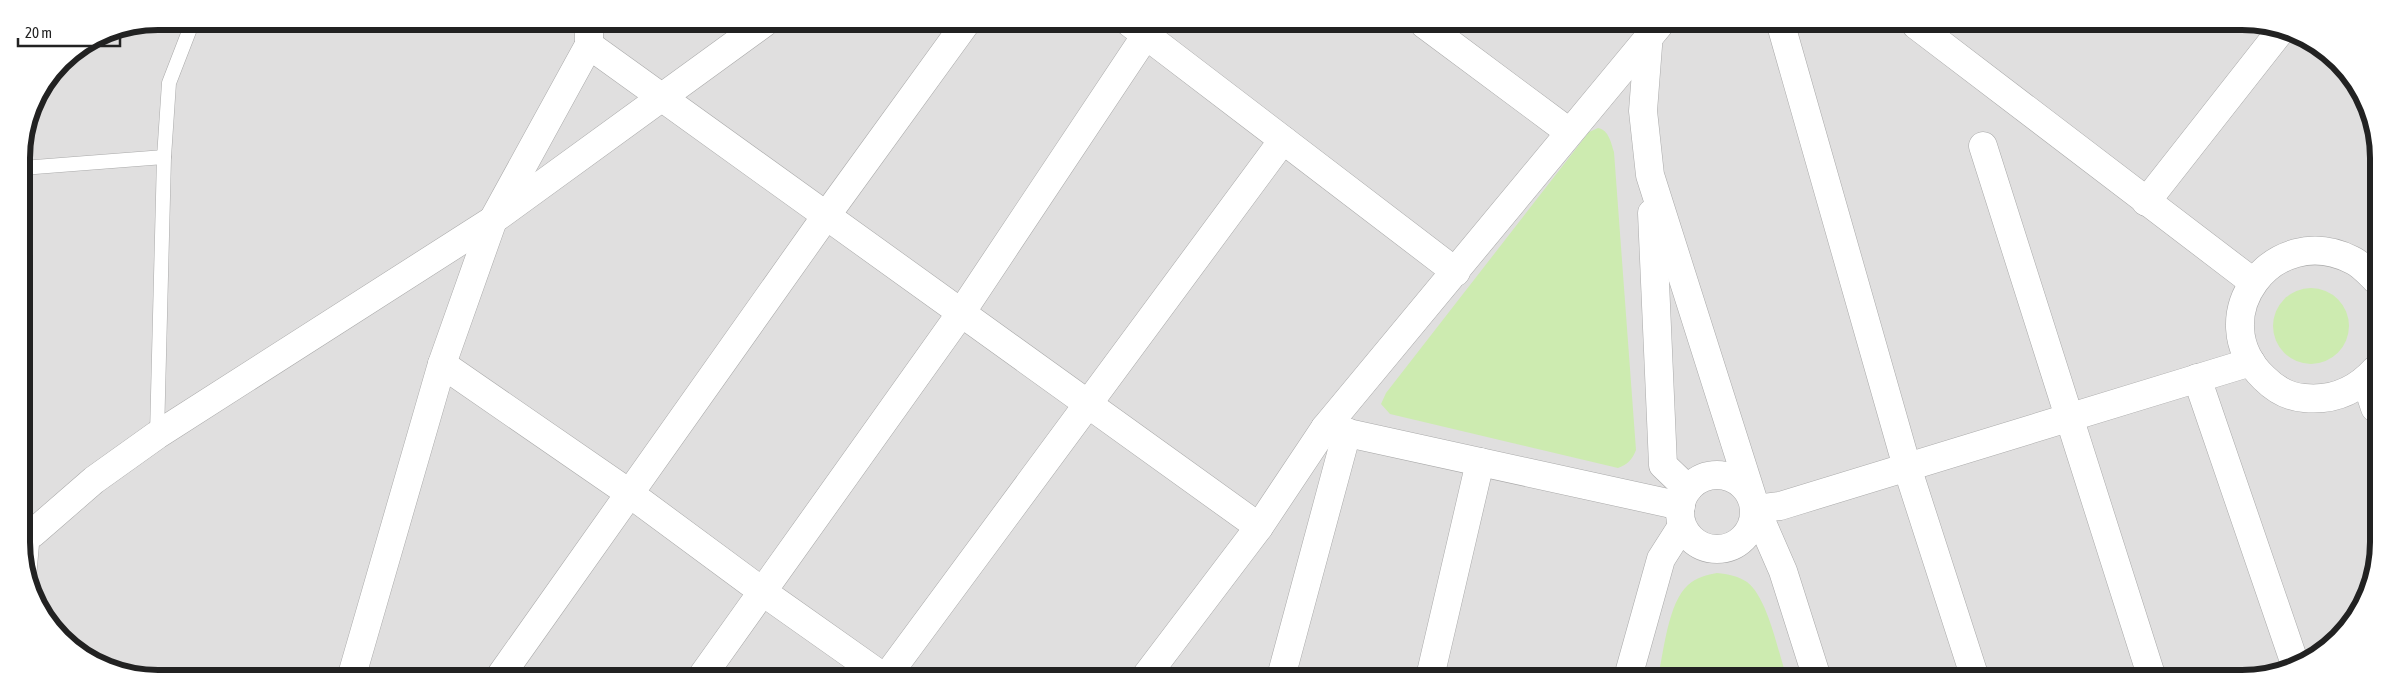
<svg xmlns="http://www.w3.org/2000/svg" width="2400" height="700" font-family="'Asap Condensed',sans-serif">
<rect width="100%" height="100%" fill="#f2efe9"/>
<polygon fill="#e0dfdf" points="158,21 2277,26 2339,62 2376,132 2374,577 2332,645 2294,668 2251,678 123,674 61,638 24,568 22,149 32,105 62,61 106,32"/>
<g fill="#cdebb0">
<path d="M1598,128C1609,130 1611,143 1614,152L1636,450C1632,460 1628,464 1618,468L1390,414L1381,404L1386,393L1589,132Z"/>
<circle cx="2311" cy="326" r="38"/>
<path d="M1717,573C1728,574 1738,576 1747,582C1768,598 1778,652 1787,678L1658,677C1664,651 1668,603 1688,585C1697,577 1707,575 1717,573Z"/>
</g>
<g fill="none" stroke-linecap="round" stroke-linejoin="round">
<g stroke="#a9a9a9" stroke-width="15">
<g id="lane">
<polyline points="22,168 164,157"/>
<polyline points="157,435 164,157 169,83 193,21"/>
<polyline points="29,578 33,533"/>
</g>
</g>
<g stroke="#a9a9a9" stroke-width="29">
<g id="street">
<polyline points="589,22 589,45 1259,527"/>
<polyline points="1130,23 1456,272"/>
<polyline points="1424,24 1569,132"/>
<polyline points="1781,25 1907,467 1975,678"/>
<polyline points="1916,25 2253,282"/>
<polyline points="1649,33 1643,111 1650,175 1756,509 1783,571 1817,678"/>
<polyline points="1983,146 2152,678"/>
<polyline points="2146,202 2282,29"/>
<polyline points="1652,213 1663,465 1688,489"/>
<polyline points="442,364 629,493 763,592 882,676"/>
<path d="M2375,370C2356,391 2333,401 2304,398C2289,397 2275,389 2264,378C2201,318 2273,220 2352,260C2361,264 2369,273 2376,280"/>
<polyline points="2197,378 2296,667"/>
<polyline points="2366,381 2375,408"/>
<polyline points="1325,428 1681,506"/>
<circle cx="1717" cy="512" r="37"/>
<polyline points="1756,509 1780,506 2251,362"/>
<polyline points="24,538 33,533 94,480 157,435 493,220 764,23"/>
<polyline points="352,675 442,364 493,220 589,45"/>
<polyline points="501,675 826,216 966,23"/>
<polyline points="703,675 961,313 1146,35"/>
<polyline points="887,676 1283,140"/>
<polyline points="1146,676 1259,527 1325,428 1659,25"/>
<polyline points="1281,677 1347,432"/>
<polyline points="1430,677 1480,462"/>
<polyline points="1628,677 1661,559 1682,526"/>
</g>
</g>
<use href="#lane" stroke="#fff" stroke-width="14"/>
<use href="#street" stroke="#fff" stroke-width="28"/>
</g>
<path d="M0 0H2400V700H0ZM158 30H2242A128 128 0 0 1 2370 158V542A128 128 0 0 1 2242 670H158A128 128 0 0 1 30 542V158A128 128 0 0 1 158 30Z" fill="#fff" fill-rule="evenodd"/>
<path fill="none" stroke="#222" stroke-width="6" d="M158 30H2242A128 128 0 0 1 2370 158V542A128 128 0 0 1 2242 670H158A128 128 0 0 1 30 542V158A128 128 0 0 1 158 30Z"/>
<path d="M18 38v8h102v-8" fill="none" stroke="#222222" stroke-width="2.5"/>
<text x="25" y="38" font-size="15" fill="#222222" stroke="#ffffff" stroke-width="4" paint-order="stroke">20 m</text>
</svg>
